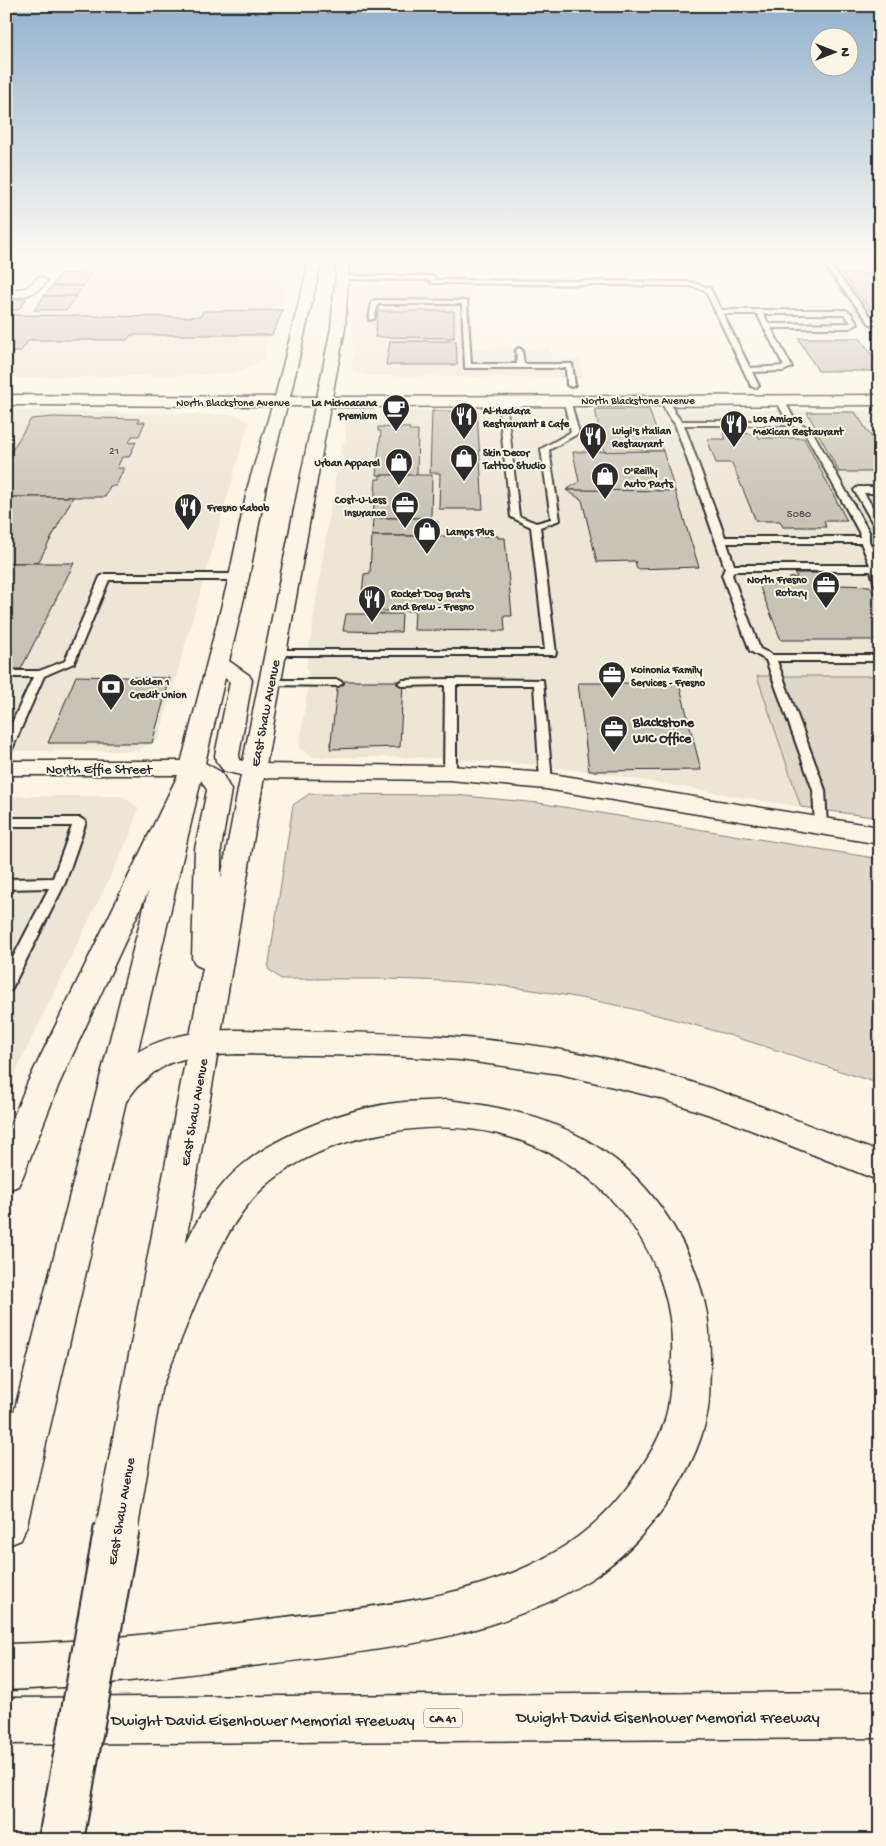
<svg xmlns="http://www.w3.org/2000/svg" width="886" height="1846" font-family="'Gochi Hand',sans-serif">
<rect width="100%" height="100%" fill="#fcf5e5"/>
<filter id="ink" filterUnits="userSpaceOnUse"><feTurbulence type="fractalNoise" baseFrequency=".02" numOctaves="2"/><feDisplacementMap in="SourceGraphic" scale="10" xChannelSelector="R" yChannelSelector="G"/><feConvolveMatrix kernelMatrix="1 2 1 2 8 2 1 2 1" color-interpolation-filters="sRGB"/></filter>
<g filter="url(#ink)">
<g fill="#ece6d7">
<polygon points="101,258 294,258 279,314 271,337 268,337 263,351 266,352 263,360 252,367 234,372 211,375 6,378 6,310 67,310"/>
<polygon points="357,258 460,258 460,275 471,279 473,348 550,348 552,360 580,360 583,378 369,376 355,372 351,369 355,347 352,343 353,286"/>
<polygon points="813,258 880,258 880,344 847,302"/>
<polygon points="649,409 880,411 880,676 757,676 801,807 599,773 527,764 418,757 314,757 299,748 310,675 306,669 332,496 335,495 335,479 338,470 342,468 343,456 340,455 342,443 345,441 346,423 370,415 370,411"/>
<polygon points="6,410 236,415 249,421 158,740 137,751 6,751"/>
<polygon points="6,796 123,796 138,808 130,835 6,1092"/>
</g>
<g fill="#ded8ca" stroke="#84827a">
<polygon points="757,676 880,676 880,818 801,807"/>
<path d="M309,794L454,795L539,803L880,859V1084C802,1059 724,1031 645,1012C606,1002 566,995 526,989C445,977 363,979 281,979L268,969L293,805Z"/>
</g>
<g fill="#c8c3b7" stroke="#2b2b2b">
<polygon points="60,274 90,274 83,286 52,286"/>
<polygon points="842,274 880,274 880,314 874,314"/>
<polygon points="52,286 83,286 76,296 44,296"/>
<polygon points="44,296 76,296 67,310 34,310"/>
<polygon points="6,299 27,299 18,310 6,310"/>
<polygon points="283,310 272,335 131,335 127,340 29,340 20,352 13,352 6,362 7,315 186,317 201,316 203,311"/>
<polygon points="378,311 454,311 454,338 375,337"/>
<polygon points="798,338 860,338 880,366 880,371 818,371"/>
<polygon points="390,341 456,341 457,365 386,365"/>
<polygon points="595,409 649,409 663,451 604,452"/>
<polygon points="432,411 477,411 483,509 439,509 440,473 430,473"/>
<polygon points="807,412 855,412 880,450 880,472 839,472"/>
<polygon points="53,417 139,419 138,422 145,422 139,436 132,436 129,443 136,442 129,457 122,457 117,468 124,468 116,486 110,486 105,497 6,497 6,460 31,419"/>
<polygon points="378,427 410,428 410,431 418,431 417,475 376,475 381,431 378,431"/>
<polygon points="723,433 758,434 759,438 804,438 847,521 824,521 826,527 783,527 780,521 756,521 732,463 716,463 707,439 726,439"/>
<polygon points="663,451 675,491 566,490 579,482 573,452"/>
<polygon points="380,475 432,475 431,518 373,518 376,479 380,479"/>
<polygon points="566,490 675,491 699,567 637,569 635,561 597,562 582,500"/>
<polygon points="6,497 73,497 38,563 6,563"/>
<polygon points="373,518 431,518 431,522 438,522 438,536 372,536"/>
<polygon points="372,536 498,536 498,538 505,538 512,616 504,616 505,631 414,630 415,611 369,611 369,604 361,604 364,574 370,573"/>
<polygon points="6,563 74,563 21,669 6,669"/>
<polygon points="795,573 824,573 827,577 834,577 838,585 870,586 880,606 880,640 781,640 759,585 793,585 789,578 797,577"/>
<polygon points="346,614 402,614 401,632 343,631"/>
<polygon points="76,676 170,678 152,743 48,743"/>
<polygon points="338,681 403,681 400,747 330,749"/>
<polygon points="578,683 679,683 701,770 589,771"/>
</g>
<g fill="none" stroke-linecap="round" stroke-linejoin="round">
<g stroke="#2b2b2b" stroke-width="4">
<g id="service">
<polygon points="819,258 825,258 874,321 880,321 880,325 870,324"/>
<polygon points="341,276 433,276 436,278 433,280 339,279"/>
<path d="M433,280L690,282L710,288L721,310H845L851,313L858,324L849,328H771L792,367L783,371L752,372L759,386L755,388L751,386L705,290L690,286L431,283ZM723,314H757L784,366L750,368ZM763,314H844L851,323L769,324Z"/>
<polygon points="375,300 467,301 471,364 517,364 516,350 519,348 522,350 524,364 572,364 575,385 571,387 567,385 566,368 465,368 462,304 378,304 374,319 369,320 372,302"/>
<polygon points="563,398 570,400 579,433 549,450 560,520 540,527 556,653 555,655 271,655 270,653 275,650 545,650 531,527 511,517 498,401 502,399 506,401 519,516 536,523 551,519 541,449 571,432"/>
<path d="M662,398H668L675,413L681,421H787L776,400L783,398L795,421L811,429L869,532V541L880,566V588L875,585L871,571H734L732,575L760,649L773,655H880V661H777L825,790L827,826L825,829H817L815,826L813,790L766,660L750,651L722,575L725,568L675,424L667,414L661,400ZM684,425H791L804,431L859,532L860,537H725ZM727,543H861L870,565H734Z"/>
<polygon points="858,487 880,487 880,493 864,493 880,519 880,530 875,527 854,490"/>
<polygon points="105,574 239,574 244,577 239,580 109,580 74,663 44,676 12,749 6,753 6,736 33,677 6,677 6,671 39,671 65,661 100,577"/>
<polygon points="451,679 543,680 552,781 550,784 546,785 540,781 534,685 456,685 456,773 450,777 446,776 444,773 445,685 403,686 398,683 403,680"/>
<polygon points="269,680 338,680 343,683 338,686 265,685 264,683"/>
<polygon points="6,818 80,818 86,822 65,883 13,986 11,990 6,991 6,971 49,888 6,889 6,879 53,878 72,826 6,826"/>
</g>
</g>
<g stroke="#2b2b2b" stroke-width="3">
<g id="minor">
<path d="M41,277L47,281C37,295 23,298 6,298V290L26,288L37,278Z"/>
<polygon points="6,761 193,761 201,763 205,768 201,773 193,775 6,775"/>
<polygon points="253,764 450,766 546,773 880,827 880,844 546,789 450,780 253,778 245,776 241,771 245,766"/>
</g>
</g>
<g stroke="#2b2b2b" stroke-width="3">
<path id="primary" d="M310,258H322L290,397H317L331,328L337,258H349L345,328L332,397L880,395V405L330,407L264,777L138,1527L132,1542L117,1548L102,1542L96,1527L203,968L196,965L192,958L195,849L207,790L201,780L27,1525L21,1540L6,1546V1443L229,577L248,486L272,406L6,405V395L275,397ZM287,406H315L243,761L240,760L239,755L252,680L249,675L229,661L249,577L266,486ZM225,678L230,682L215,755L216,761L224,771L241,775L221,878V849L231,790L221,772L205,763Z"/>
</g>
<g stroke="#2b2b2b" stroke-width="3">
<g id="motorway">
<polygon points="192,764 200,766 204,771 59,1084 23,1176 18,1186 6,1191 6,1135 27,1084 180,771 184,766"/>
<path d="M238,1030C357,1033 475,1031 593,1056C646,1067 698,1083 749,1102C793,1118 836,1137 880,1152V1181L728,1121L659,1098L560,1074L460,1060L394,1056L238,1054L194,1056L170,1063L153,1073L137,1087L124,1104L113,1108L102,1104L97,1095C124,1042 183,1030 238,1030Z"/>
<path d="M447,1100C508,1107 563,1120 613,1158C661,1194 696,1255 707,1314C710,1333 710,1352 710,1371C709,1386 710,1401 707,1415C694,1478 640,1550 586,1582C487,1642 372,1650 260,1665C176,1676 92,1687 6,1690V1644C97,1642 187,1630 277,1618C371,1606 472,1601 555,1552C588,1533 615,1506 636,1475C668,1429 670,1411 672,1356C676,1261 611,1172 522,1141C477,1125 427,1124 380,1134C337,1142 291,1160 259,1192C229,1223 213,1263 196,1302C183,1334 170,1367 157,1399L143,1404L129,1399L124,1385C136,1355 150,1325 163,1295C180,1255 196,1215 225,1182C264,1137 347,1107 405,1102C419,1101 433,1101 447,1100Z"/>
<polygon points="880,1692 880,1738 6,1744 6,1698"/>
</g>
</g>
<use href="#service" fill="#fcf5e5" fill-rule="evenodd"/>
<use href="#minor" fill="#fcf5e5" fill-rule="evenodd"/>
<use href="#primary" fill="#fcf5e5" fill-rule="evenodd"/>
<use href="#motorway" fill="#fcf5e5" fill-rule="evenodd"/>
<g stroke="#2b2b2b" stroke-width="48" stroke-linecap="butt">
<polyline id="primary-bridge" points="61,1840 117,1527"/>
</g>
<use href="#primary-bridge" stroke="#fcf5e5" stroke-width="44"/>
</g>
</g>
<linearGradient id="sky" x2="0" y2="1"><stop stop-color="#93b2cd"/><stop offset="0.5" stop-color="#fefaf3"/><stop offset="1" stop-color="#fefaf3" stop-opacity="0"/></linearGradient>
<rect width="886" height="517" fill="url(#sky)"/>
<defs>
<g id="cafe-pin" transform="scale(1.4375)"><path d="M0 17L-7.5 6A9.5 9.5 0 1 1 7.5 6Z" fill="#2b2b2b" stroke="#fcf5e5"/><path d="M-5.5-4.5H6V0H3Q3 3.5 0 3.5H-2.5Q-5.5 3.5-5.5 0ZM3-3.2v2h1.7v-2ZM-6 4.5H4V6H-6Z" fill="#fff"/></g>
<g id="restaurant-pin" transform="scale(1.4375)"><path d="M0 17L-7.5 6A9.5 9.5 0 1 1 7.5 6Z" fill="#2b2b2b" stroke="#fcf5e5"/><path d="M-5-6h1v4h1v-4h1v4h1v-4h1v5L-1.5 .5V6h-2V.5L-5-1ZM5-6V6H3V1.5H1.5Q1.5-4 5-6Z" fill="#fff"/></g>
<g id="shop-pin" transform="scale(1.4375)"><path d="M0 17L-7.5 6A9.5 9.5 0 1 1 7.5 6Z" fill="#2b2b2b" stroke="#fcf5e5"/><path d="M-5-2.5h2.3a2.7 3.5 0 0 1 5.4 0H5L5.5 6h-11ZM-1.5-2.5h3a1.5 2.3 0 0 0-3 0Z" fill="#fff"/></g>
<g id="office-pin" transform="scale(1.4375)"><path d="M0 17L-7.5 6A9.5 9.5 0 1 1 7.5 6Z" fill="#2b2b2b" stroke="#fcf5e5"/><path d="M-6-3h4V-5.5h4V-3h4V5H-6ZM-1-4.5V-3h2v-1.5ZM-6 0V1H6V0Z" fill="#fff"/></g>
<g id="bank-pin" transform="scale(1.4375)"><path d="M0 17L-7.5 6A9.5 9.5 0 1 1 7.5 6Z" fill="#2b2b2b" stroke="#fcf5e5"/><path d="M-6-4H6V4H-6ZM0-2.3a2.3 2.3 0 1 0 0 4.6a2.3 2.3 0 1 0 0-4.6Z" fill="#fff"/></g>
</defs>
<g fill-rule="evenodd">
<use href="#cafe-pin" x="396" y="408"/>
<use href="#restaurant-pin" x="464" y="416"/>
<use href="#restaurant-pin" x="734" y="424"/>
<use href="#restaurant-pin" x="593" y="436"/>
<use href="#shop-pin" x="464" y="458"/>
<use href="#shop-pin" x="399" y="462"/>
<use href="#shop-pin" x="605" y="476"/>
<use href="#office-pin" x="405" y="505"/>
<use href="#restaurant-pin" x="188" y="507"/>
<use href="#shop-pin" x="427" y="531"/>
<use href="#office-pin" x="826" y="585"/>
<use href="#restaurant-pin" x="372" y="599"/>
<use href="#office-pin" x="612" y="675"/>
<use href="#bank-pin" x="111" y="687"/>
<use href="#office-pin" x="614" y="729"/>
</g>
<g text-anchor="middle" stroke-width="4" stroke-linejoin="round" paint-order="stroke">
<g font-size="11" fill="#2b2b2b" stroke="#fcf5e5">
<text x="638" y="404">North Blackstone Avenue</text>
<text x="233" y="406">North Blackstone Avenue</text>
</g>
<g font-size="11" font-weight="bold" fill="#2b2b2b" stroke="#fcf5e5" text-anchor="start">
<text x="377" y="406" text-anchor="end">La Michoacana<tspan x="377" dy="13">Premium</tspan></text>
<text x="483" y="414">Al-Hadara<tspan x="483" dy="13">Restraurant &amp; Cafe</tspan></text>
<text x="753" y="422">Los Amigos<tspan x="753" dy="13">Mexican Restaurant</tspan></text>
<text x="612" y="434">Luigi's Italian<tspan x="612" dy="13">Restaurant</tspan></text>
<text x="483" y="456">Skin Decor<tspan x="483" dy="13">Tattoo Studio</tspan></text>
<text x="380" y="466" text-anchor="end">Urban Apparel</text>
<text x="624" y="474">O'Reilly<tspan x="624" dy="13">Auto Parts</tspan></text>
<text x="386" y="503" text-anchor="end">Cost-U-Less<tspan x="386" dy="13">Insurance</tspan></text>
<text x="207" y="511">Fresno Kabob</text>
<text x="446" y="535">Lamps Plus</text>
<text x="807" y="583" text-anchor="end">North Fresno<tspan x="807" dy="13">Rotary</tspan></text>
<text x="391" y="597">Rocket Dog Brats<tspan x="391" dy="13">and Brew - Fresno</tspan></text>
<text x="631" y="673">Koinonia Family<tspan x="631" dy="13">Services - Fresno</tspan></text>
<text x="130" y="685">Golden 1<tspan x="130" dy="13">Credit Union</tspan></text>
</g>
<g font-size="11" fill="#52514e">
<text x="114" y="454">21</text>
<text x="799" y="517">5080</text>
</g>
<rect fill="#fcf5e5" stroke="#6a6863" stroke-width="1" x="424" y="1708.5" width="38" height="19" rx="4"/>
<g font-size="12" font-weight="bold" fill="#2b2b2b">
<text x="443" y="1722">CA 41</text>
</g>
<g font-size="14" fill="#2b2b2b" stroke="#fcf5e5">
<text transform="translate(264 713) rotate(-79)" y="5">East Shaw Avenue</text>
<text x="99" y="773">North Effie Street</text>
<text transform="translate(193 1112) rotate(-80)" y="5">East Shaw Avenue</text>
<text transform="translate(120 1511) rotate(-80)" y="5">East Shaw Avenue</text>
</g>
<g font-size="14" font-weight="bold" fill="#2b2b2b" stroke="#fcf5e5" text-anchor="start">
<text x="633" y="726">Blackstone<tspan x="633" dy="16">WIC Office</tspan></text>
</g>
<g font-size="16" fill="#2b2b2b" stroke="#fcf5e5">
<text x="668" y="1722">Dwight David Eisenhower Memorial Freeway</text>
<text x="263" y="1725">Dwight David Eisenhower Memorial Freeway</text>
</g>
</g>
<rect width="886" height="1846" fill="none" stroke="#fcf5e5" stroke-width="25"/>
<rect x="12" y="12" width="861" height="1821" fill="none" stroke="#2b2b2b" stroke-width="2" filter="url(#ink)"/>
<g transform="translate(834 52) rotate(90)"><circle r="24" fill="#fcf5e5" stroke="#a8a49b"/>
<path d="M0-4L9 19L0 12L-9 19Z" fill="#2b2b2b"/>
<text y="-8" font-size="14" font-weight="bold" text-anchor="middle" fill="#2b2b2b">N</text>
</g>
</svg>
